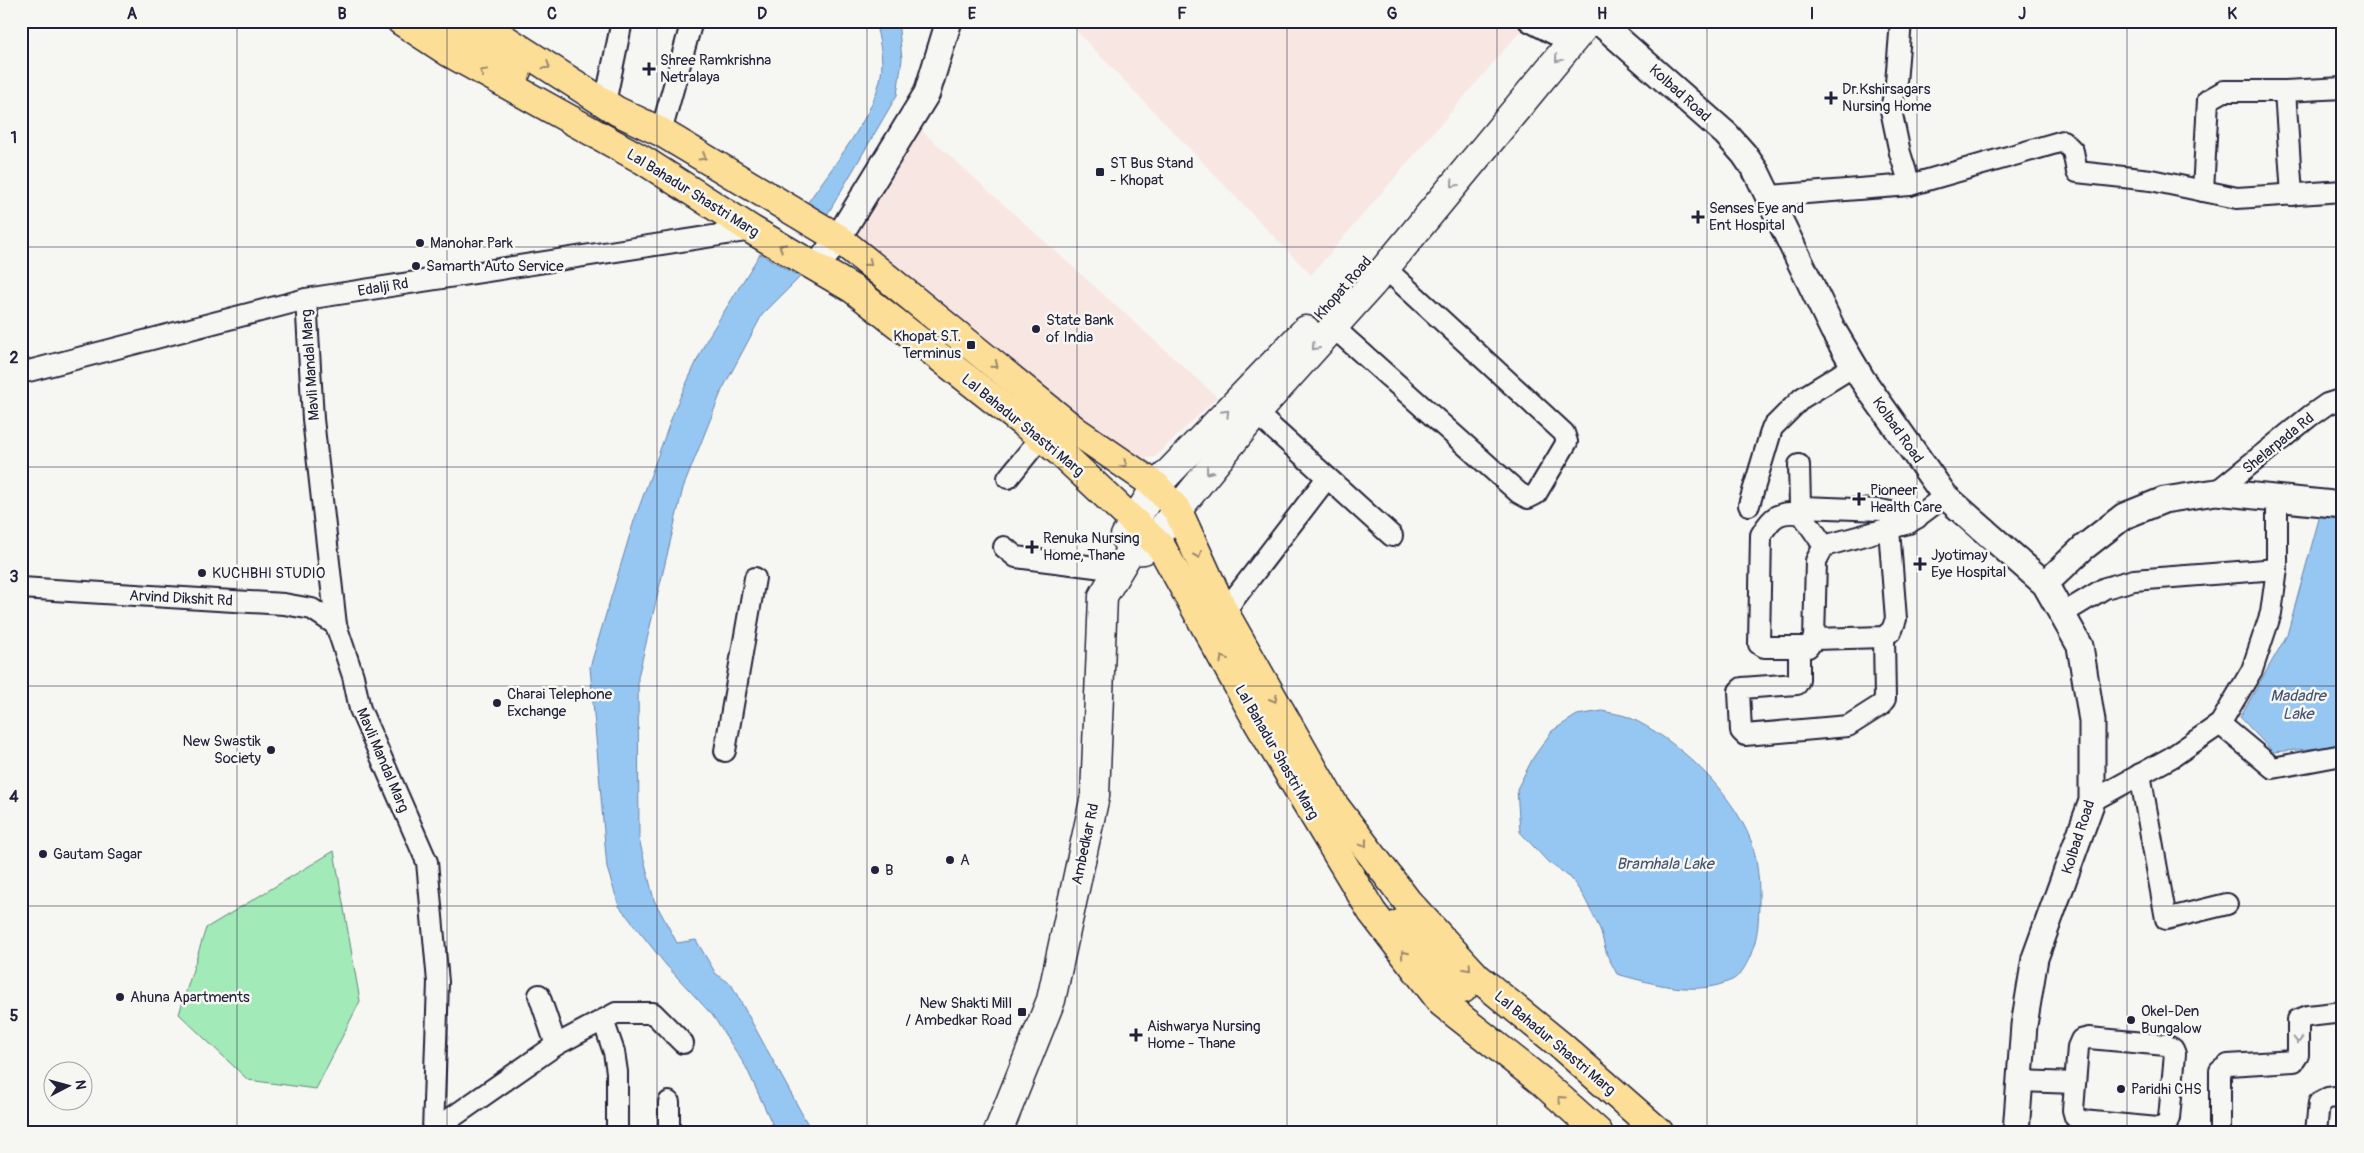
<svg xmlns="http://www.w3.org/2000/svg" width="2364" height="1153" font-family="Pangolin,sans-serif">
<rect width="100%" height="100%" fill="#f6f6f2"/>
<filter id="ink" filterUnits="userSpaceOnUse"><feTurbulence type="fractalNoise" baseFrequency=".02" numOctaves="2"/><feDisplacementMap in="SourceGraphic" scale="10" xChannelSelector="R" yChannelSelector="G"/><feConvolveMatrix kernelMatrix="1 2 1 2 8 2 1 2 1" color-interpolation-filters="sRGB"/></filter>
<g filter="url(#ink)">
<g fill="#f8e6e2">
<polygon points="1067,21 1529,21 1311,275"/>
<polygon points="921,130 1217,397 1155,457 1135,459 1116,453 859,240 856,226"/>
</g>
<polygon fill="#a2eab7" stroke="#628679" points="334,851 360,1001 316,1089 248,1080 179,1014 206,928"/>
<g fill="#96c7f2" stroke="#6885a9">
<path d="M875,21H898L902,59L897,95L827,215L806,205C830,170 875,115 881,75C884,58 879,38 875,21Z"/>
<polygon points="760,254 800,277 762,315 722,390 683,488 638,677 639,839 654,900 677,943 696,940 716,974 731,984 812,1132 776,1132 746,1067 713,1016 666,965 619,906 607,868 590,667 634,521 676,406 707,339"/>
<polygon points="2320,515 2343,519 2343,746 2273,752 2240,717 2287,635"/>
<path d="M1602,711C1611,713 1620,714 1628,717C1676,738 1732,791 1751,841C1760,867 1760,897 1758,924C1757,940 1748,972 1732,980C1695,997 1654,984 1617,974L1607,955L1600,929L1584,897L1571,878L1548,862L1520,832L1517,789L1533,758L1552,731L1577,715Z"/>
</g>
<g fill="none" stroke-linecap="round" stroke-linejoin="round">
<g stroke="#22223b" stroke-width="24">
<g id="minor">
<polyline points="1529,21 1554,34"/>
<polyline points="1901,21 1896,83 1891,110 1900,153 1910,185"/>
<polyline points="2285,91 2343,88"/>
<polyline points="605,103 622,21"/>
<polyline points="661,132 692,21"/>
<polyline points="2203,191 2208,100 2224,91 2285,91 2292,195"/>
<polyline points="1769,196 1910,185 2063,141 2073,151 2077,172 2151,180 2237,198 2343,191"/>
<polyline points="306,299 313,419 336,625 353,676 360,709 427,862 438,982 433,1132"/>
<polyline points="1333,327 1519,493 1528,498 1536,494 1567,442 1564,433 1385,268"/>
<polyline points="21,373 306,299 752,230"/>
<polyline points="1256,413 1392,536"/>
<polyline points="1799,465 1800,505 1803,507 1881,510 1917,518"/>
<polyline points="1008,478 1041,437"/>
<polyline points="2216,492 2310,416 2327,404 2343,399"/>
<polyline points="1749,505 1772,428 1802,398 1854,366"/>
<path d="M1824,546L1802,514C1780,510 1772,516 1761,535L1759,644L1764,647H1808L1814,639L1816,561L1824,546L1909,523L1945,496"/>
<polyline points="1004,547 1016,557 1119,570"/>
<polyline points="21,588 284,604 312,609 336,625"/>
<polyline points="1224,612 1327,478"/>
<polyline points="2062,614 2105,588 2134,580 2277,569"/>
<polyline points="1814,639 1884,637 1892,630 1896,619 1889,529"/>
<polyline points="1799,647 1799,680 1797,684 1742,688 1739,691 1741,731 1745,735 1848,726 1881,705 1885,699 1884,637"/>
<polyline points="2220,724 2273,768 2337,756"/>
<polyline points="725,751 755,578"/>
<polyline points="2140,774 2166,919 2227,904"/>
<polyline points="2092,801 2172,757 2220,724 2252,670 2271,613 2277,569 2277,498"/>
<polyline points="539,995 556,1045"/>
<polyline points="603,1020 614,1052 617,1072 617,1132"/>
<polygon points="2089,1038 2166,1045 2173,1049 2175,1054 2169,1118 2166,1125 2158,1128 2082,1121 2075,1117 2073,1110 2078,1047 2081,1040"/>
<polyline points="2021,1081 2075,1083"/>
<polyline points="434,1130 556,1045 603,1020 616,1013 653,1013 683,1043"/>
<polyline points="669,1132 669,1102"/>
<polyline points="2220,1132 2220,1071 2228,1065 2294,1061 2298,1055 2298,1020 2308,1016 2343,1012"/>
<polyline points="2316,1132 2319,1103 2328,1098 2343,1096"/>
</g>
</g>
<g stroke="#22223b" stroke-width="29">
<g id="tertiary">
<polyline points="1598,21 1726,134 1744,154 1757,173 1833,330 1862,379 1945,496 2045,584 2080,646 2092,721 2092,801 2035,958 2024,1025 2016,1132"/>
<polyline points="816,268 838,238 927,93 949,21"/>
<polyline points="2045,584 2083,548 2124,516 2164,500 2216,492 2343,505"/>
</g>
</g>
<g stroke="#22223b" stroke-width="31">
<g id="secondary">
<polyline points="1127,542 1125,536 1156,486 1306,330"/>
<polyline points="1130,551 1144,550 1153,540 1256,413 1372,284 1589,21"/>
<polyline points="998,1132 1051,1000 1095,796 1103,596 1130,551"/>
</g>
</g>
<g stroke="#22223b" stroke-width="31">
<g id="primary">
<polyline points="401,21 450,53 643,160 752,230 853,289 1060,452 1162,548 1259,724 1372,912 1442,1003 1541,1081 1598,1132"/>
<polyline points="433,21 451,29 517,71"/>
<polyline points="477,21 617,111 661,132 838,238 1076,431 1156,486 1178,511 1224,612 1334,805 1407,901 1477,977 1559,1044 1659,1132"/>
<polyline points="1399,924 1404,926 1463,989"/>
</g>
</g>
<use href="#minor" stroke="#f6f6f2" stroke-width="20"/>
<use href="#tertiary" stroke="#f6f6f2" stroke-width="25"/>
<use href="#secondary" stroke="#f6f6f2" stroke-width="28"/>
<use href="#primary" stroke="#fdde96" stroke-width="28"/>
</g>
<defs><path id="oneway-chevron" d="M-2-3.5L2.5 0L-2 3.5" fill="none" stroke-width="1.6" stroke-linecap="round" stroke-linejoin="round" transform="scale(1.25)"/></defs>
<g stroke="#9797a0">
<use href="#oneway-chevron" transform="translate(1558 59) rotate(130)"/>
<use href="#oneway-chevron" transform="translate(1454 184) rotate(130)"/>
<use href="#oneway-chevron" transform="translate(1315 347) rotate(132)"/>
<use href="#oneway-chevron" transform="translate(1226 413) rotate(-46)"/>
<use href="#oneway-chevron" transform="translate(1209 471) rotate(128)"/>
<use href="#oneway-chevron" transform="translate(2298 1040) rotate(90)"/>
</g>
<g stroke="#9a896d">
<use href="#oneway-chevron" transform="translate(547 66) rotate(33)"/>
<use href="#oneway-chevron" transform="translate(483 72) rotate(-151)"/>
<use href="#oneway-chevron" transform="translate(703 157) rotate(31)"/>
<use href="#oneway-chevron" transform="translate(782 247) rotate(-150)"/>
<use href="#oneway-chevron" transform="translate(869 263) rotate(39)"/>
<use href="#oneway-chevron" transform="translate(995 365) rotate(39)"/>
<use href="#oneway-chevron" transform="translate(1124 464) rotate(34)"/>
<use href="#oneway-chevron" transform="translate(1198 555) rotate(66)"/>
<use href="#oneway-chevron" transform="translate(1223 659) rotate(-119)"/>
<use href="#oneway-chevron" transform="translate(1274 699) rotate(60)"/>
<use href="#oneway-chevron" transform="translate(1364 844) rotate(53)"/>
<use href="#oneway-chevron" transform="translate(1404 954) rotate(-128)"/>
<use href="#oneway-chevron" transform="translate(1468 968) rotate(48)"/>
<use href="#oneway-chevron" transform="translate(1561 1099) rotate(-138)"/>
</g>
</g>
<path fill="none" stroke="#22223b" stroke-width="1" stroke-opacity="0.55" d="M237,21V1132M447,21V1132M657,21V1132M867,21V1132M1077,21V1132M1287,21V1132M1497,21V1132M1707,21V1132M1917,21V1132M2127,21V1132M21,247H2343M21,467H2343M21,686H2343M21,906H2343"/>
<g fill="#22223b" stroke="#f6f6f2" stroke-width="2">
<path d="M646.5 61.5h5v5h5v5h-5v5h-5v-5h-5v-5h5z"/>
<path d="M1828.5 90.5h5v5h5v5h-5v5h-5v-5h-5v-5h5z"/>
<rect x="1095" y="167" width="10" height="10" rx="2.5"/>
<path d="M1695.5 209.5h5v5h5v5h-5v5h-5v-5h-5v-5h5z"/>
<circle cx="420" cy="243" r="5"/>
<circle cx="416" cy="266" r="5"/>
<circle cx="1036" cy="329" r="5"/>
<rect x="966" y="340" width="10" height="10" rx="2.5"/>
<path d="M1856.5 491.5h5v5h5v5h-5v5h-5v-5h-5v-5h5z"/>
<path d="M1029.5 539.5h5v5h5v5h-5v5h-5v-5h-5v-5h5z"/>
<path d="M1917.5 556.5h5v5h5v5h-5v5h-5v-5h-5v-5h5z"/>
<circle cx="202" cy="573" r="5"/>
<circle cx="497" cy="703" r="5"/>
<circle cx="271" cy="750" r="5"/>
<circle cx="43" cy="854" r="5"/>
<circle cx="950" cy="860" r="5"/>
<circle cx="875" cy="870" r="5"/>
<circle cx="120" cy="997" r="5"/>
<rect x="1017" y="1007" width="10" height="10" rx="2.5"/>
<circle cx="2131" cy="1020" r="5"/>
<path d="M1133.5 1027.5h5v5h5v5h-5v5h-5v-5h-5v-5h5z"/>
<circle cx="2121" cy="1089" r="5"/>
</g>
<g text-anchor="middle" stroke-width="5" stroke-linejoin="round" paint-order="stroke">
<g font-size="15" fill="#22223b" stroke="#f6f6f2" text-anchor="start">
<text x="660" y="65">Shree Ramkrishna<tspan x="660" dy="17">Netralaya</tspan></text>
<text x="1842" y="94">Dr.Kshirsagars<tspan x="1842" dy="17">Nursing Home</tspan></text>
<text x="1110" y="168">ST Bus Stand<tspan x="1110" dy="17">- Khopat</tspan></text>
<text x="1709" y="213">Senses Eye and<tspan x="1709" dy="17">Ent Hospital</tspan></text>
<text x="430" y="248">Manohar Park</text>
<text x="426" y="271">Samarth Auto Service</text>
<text x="1046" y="325">State Bank<tspan x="1046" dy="17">of India</tspan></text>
<text x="961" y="341" text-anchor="end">Khopat S.T.<tspan x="961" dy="17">Terminus</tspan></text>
<text x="1870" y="495">Pioneer<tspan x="1870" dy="17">Health Care</tspan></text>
<text x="1043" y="543">Renuka Nursing<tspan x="1043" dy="17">Home, Thane</tspan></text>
<text x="1931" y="560">Jyotimay<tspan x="1931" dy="17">Eye Hospital</tspan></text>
<text x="212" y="578">KUCHBHI STUDIO</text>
<text x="507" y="699">Charai Telephone<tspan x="507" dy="17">Exchange</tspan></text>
<text x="261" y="746" text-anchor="end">New Swastik<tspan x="261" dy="17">Society</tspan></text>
<text x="53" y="859">Gautam Sagar</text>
<text x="960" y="865">A</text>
<text x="885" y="875">B</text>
<text x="130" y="1002">Ahuna Apartments</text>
<text x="1012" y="1008" text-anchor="end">New Shakti Mill<tspan x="1012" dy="17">/ Ambedkar Road</tspan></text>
<text x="2141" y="1016">Okel-Den<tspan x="2141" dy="17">Bungalow</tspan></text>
<text x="1147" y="1031">Aishwarya Nursing<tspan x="1147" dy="17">Home - Thane</tspan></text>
<text x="2131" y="1094">Paridhi CHS</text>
</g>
<g font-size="15" fill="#22223b" stroke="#f6f6f2">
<text transform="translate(1680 93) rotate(42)" y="5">Kolbad Road</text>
<text transform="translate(693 193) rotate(32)" y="5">Lal Bahadur Shastri Marg</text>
<text transform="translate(383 287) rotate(-9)" y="5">Edalji Rd</text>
<text transform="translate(1343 288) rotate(-49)" y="5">Khopat Road</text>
<text transform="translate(310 365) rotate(-94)" y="5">Mavli Mandal Marg</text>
<text transform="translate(1023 425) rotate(39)" y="5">Lal Bahadur Shastri Marg</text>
<text transform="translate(1898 430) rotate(55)" y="5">Kolbad Road</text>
<text transform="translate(2278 443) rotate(-39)" y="5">Shelarpada Rd</text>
<text transform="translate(181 598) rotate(3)" y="5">Arvind Dikshit Rd</text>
<text transform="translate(1277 752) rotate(60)" y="5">Lal Bahadur Shastri Marg</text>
<text transform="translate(383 760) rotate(67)" y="5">Mavli Mandal Marg</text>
<text transform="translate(2078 837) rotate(-72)" y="5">Kolbad Road</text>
<text transform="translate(1085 844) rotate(-78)" y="5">Ambedkar Rd</text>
<text transform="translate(1555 1043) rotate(40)" y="5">Lal Bahadur Shastri Marg</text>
</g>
<g font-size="16" font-style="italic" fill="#455472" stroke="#f6f6f2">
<text x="2298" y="701">Madadre<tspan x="2298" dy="18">Lake</tspan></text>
<text x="1665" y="869">Bramhala Lake</text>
</g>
</g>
<rect width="2364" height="1153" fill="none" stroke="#f6f6f2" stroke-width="55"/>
<g transform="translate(68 1086) rotate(84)"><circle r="24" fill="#f6f6f2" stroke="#a1a1a9"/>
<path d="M0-4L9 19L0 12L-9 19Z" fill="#22223b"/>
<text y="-8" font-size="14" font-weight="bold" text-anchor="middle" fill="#22223b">N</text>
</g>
<rect x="28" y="28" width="2308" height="1098" fill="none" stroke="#22223b" stroke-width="2"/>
<g font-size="16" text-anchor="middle" font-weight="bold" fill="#22223b">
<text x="132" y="19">A</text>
<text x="342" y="19">B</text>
<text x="552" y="19">C</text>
<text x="762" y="19">D</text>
<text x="972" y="19">E</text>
<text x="1182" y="19">F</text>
<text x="1392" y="19">G</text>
<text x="1602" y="19">H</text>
<text x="1812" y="19">I</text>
<text x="2022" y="19">J</text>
<text x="2232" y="19">K</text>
<text x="14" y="143">1</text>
<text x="14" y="363">2</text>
<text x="14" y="582">3</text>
<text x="14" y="802">4</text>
<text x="14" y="1021">5</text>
</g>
</svg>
